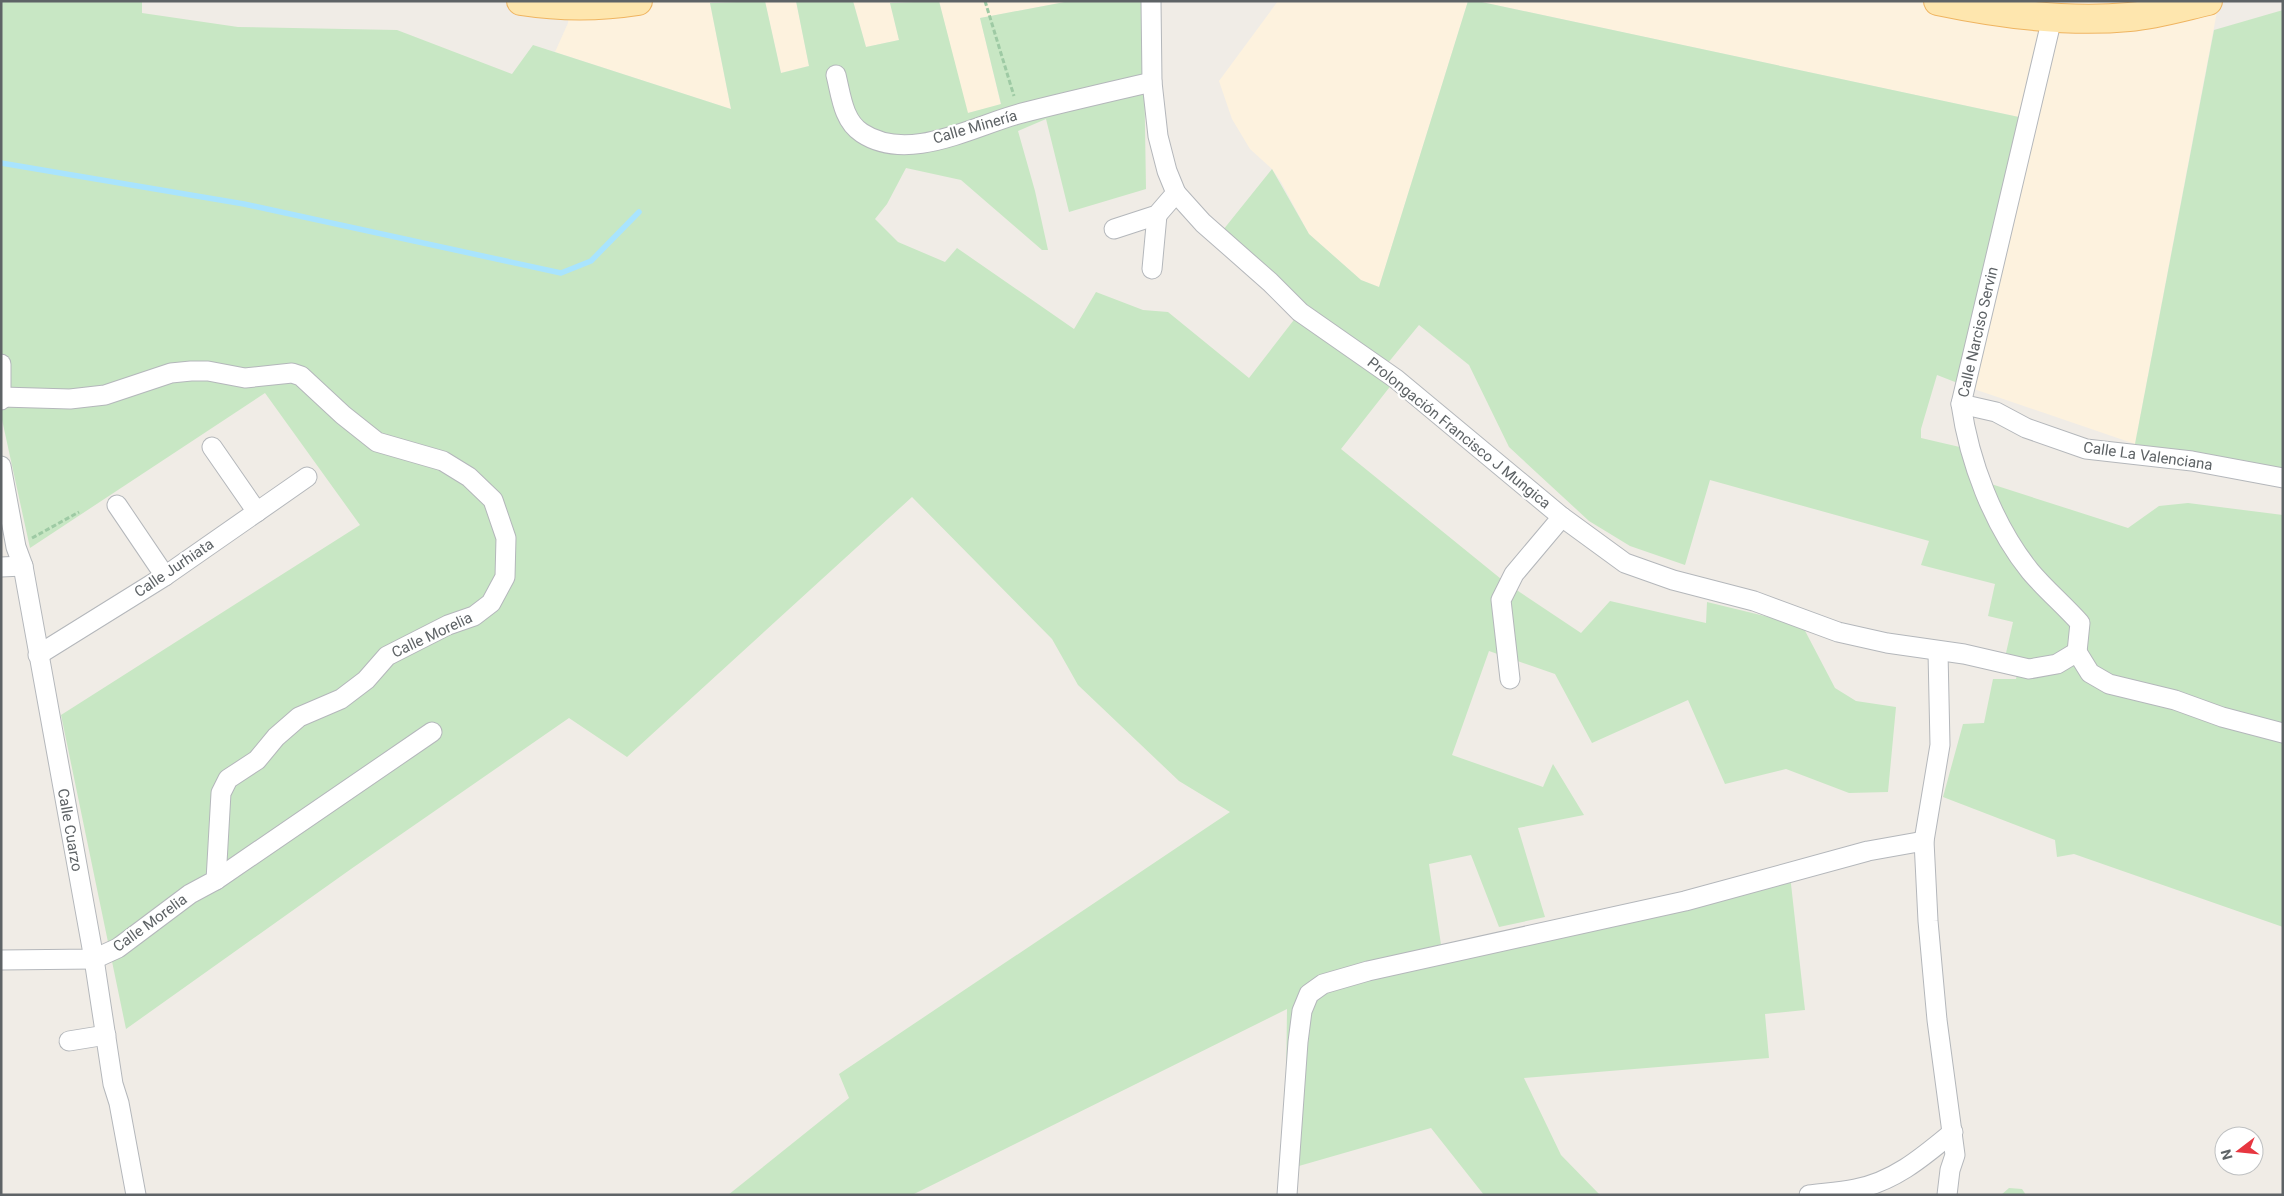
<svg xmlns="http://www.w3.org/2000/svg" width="2284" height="1196" font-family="Roboto,sans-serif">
<rect width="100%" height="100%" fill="#f0ece6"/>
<g fill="#fdf2de">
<polygon points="570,1 714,1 710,3 731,109 555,52 568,23"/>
<polygon points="765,1 796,1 809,66 781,73"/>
<polygon points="853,1 895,1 890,3 899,40 866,47"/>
<polygon points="939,1 1070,1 980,18 1001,105 967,113"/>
<polygon points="1278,1 1468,1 1379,287 1361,280 1309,234 1281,182 1272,169 1250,149 1232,119 1219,81"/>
<polygon points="1477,1 2219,1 2135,444 1968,387 2038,121"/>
</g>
<g fill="#c8e7c4">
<polygon points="1,1 142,1 142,13 238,27 397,30 512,74 533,45 731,109 710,3 765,1 781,73 809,66 796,1 853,1 866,47 899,40 890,3 939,1 968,113 1001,104 980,18 1070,1 1143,1 1146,189 1069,212 1046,119 1018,131 1035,191 1048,250 1042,250 961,180 906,168 887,204 875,219 898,242 945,262 957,248 1074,329 1096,292 1143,310 1168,312 1249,378 1300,312 1219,235 1272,169 1309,234 1361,280 1379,287 1468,1 1477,1 2038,121 1968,387 1937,375 1921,429 1921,438 1977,451 1988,483 2128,528 2159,506 2188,503 2283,515 2283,927 2074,854 2057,857 2055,840 1943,797 1963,724 1984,723 1993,679 2016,679 2020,658 2006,653 2013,622 1988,616 1995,584 1921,565 1929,541 1710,480 1685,565 1630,546 1589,521 1509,447 1469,365 1419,325 1383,369 1396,379 1341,449 1506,583 1581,633 1610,601 1706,623 1707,602 1802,625 1835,688 1856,701 1896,707 1888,792 1849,793 1786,769 1725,784 1688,700 1592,743 1555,674 1489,651 1452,755 1543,787 1553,764 1584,815 1518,828 1545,917 1499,927 1471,855 1429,864 1443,958 1790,875 1805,1010 1765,1014 1769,1058 1524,1078 1561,1155 1600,1195 1484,1195 1431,1128 1285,1170 1287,1009 912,1195 728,1195 849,1098 839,1074 1230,812 1179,781 1078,685 1052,639 912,497 627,757 569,718 351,869 126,1029 61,715 360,525 265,393 30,548 1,415"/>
<polygon points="2283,10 2283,470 2135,444 2214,30"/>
<polygon points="2009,1188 2022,1189 2026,1195 2001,1195"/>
</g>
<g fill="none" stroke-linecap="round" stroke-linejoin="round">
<polyline stroke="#a9e4fe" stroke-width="5.5" points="1,163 244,204 561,273 591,261 639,212"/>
<g stroke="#b4b7bb" stroke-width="21">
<g id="street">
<path d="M1151,1L1152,82L1158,136L1167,171L1176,193L1203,223L1270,282L1300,312L1396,379L1562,517L1625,563L1673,580L1754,601L1838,632L1887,643L1964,654L2029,669L2057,664L2077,652L2080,623C2064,605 2045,589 2030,571C1993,525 1969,461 1961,404L2052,18"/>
<path d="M836,75C841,95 843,121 862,133C909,164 975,125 1022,113C1065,102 1109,92 1152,82"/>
<polyline points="1114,229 1157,215 1176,193"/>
<polyline points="1152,269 1157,215"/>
<polyline points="1,364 1,400"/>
<polyline points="1961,404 1996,412 2026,428 2086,449 2192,461 2283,478"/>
<polyline points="212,447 257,512"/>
<polyline points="1,466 16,547 23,566 94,959 113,1084 119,1103 136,1195"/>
<polyline points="117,505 165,576"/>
<polyline points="1,567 23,566"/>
<polyline points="1938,652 1940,745 1924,841 1928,921 1937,1020 1955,1155 1950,1170 1947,1195"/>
<polyline points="2077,652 2090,673 2109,684 2175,700 2222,717 2283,733"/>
<polyline points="38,655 165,576 307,477"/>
<polyline points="1510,679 1501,600 1514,574 1562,517"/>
<polyline points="216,880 432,732"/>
<polyline points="1,960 94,959 118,948 190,894 216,880 221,793 228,779 257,760 276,737 299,717 341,699 366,680 387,656 448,625 474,616 491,603 505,577 506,538 493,500 469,477 443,461 377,442 343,415 301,376 292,373 245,378 208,371 191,371 171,373 105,395 70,399 2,397"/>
<polyline points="69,1041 106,1035"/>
<polyline points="1287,1195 1298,1042 1302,1011 1309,994 1323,984 1368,971 1685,901 1868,851 1924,841"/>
<path d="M1809,1195C1824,1193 1840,1192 1855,1189C1894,1182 1924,1156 1953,1132"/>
</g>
</g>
<g stroke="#efb460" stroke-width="30">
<g id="primary">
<path d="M521,1C560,7 600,7 638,1"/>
<path d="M1938,1C2000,14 2065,23 2129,17C2155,15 2182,7 2208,1"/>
</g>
</g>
<g stroke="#9ecaa4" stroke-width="3" stroke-dasharray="5 2.5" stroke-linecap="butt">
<polyline points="985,1 1014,96"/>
<polyline points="32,538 79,512"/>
</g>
<use href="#street" stroke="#fff" stroke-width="19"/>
<use href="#primary" stroke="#fee6ae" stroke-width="28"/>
</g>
<g text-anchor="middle" stroke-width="4.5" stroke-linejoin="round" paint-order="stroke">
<g font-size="15" fill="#5e6366" stroke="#fff">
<text transform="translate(975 127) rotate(-16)" y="5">Calle Minería</text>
<text transform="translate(1978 332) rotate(-77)" y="5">Calle Narciso Servin</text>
<text transform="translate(1459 433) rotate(39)" y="5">Prolongación Francisco J Mungica</text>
<text transform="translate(2148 456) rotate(8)" y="5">Calle La Valenciana</text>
<text transform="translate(174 568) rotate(-34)" y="5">Calle Jurhiata</text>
<text transform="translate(432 635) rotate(-25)" y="5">Calle Morelia</text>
<text transform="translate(70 830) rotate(80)" y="5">Calle Cuarzo</text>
<text transform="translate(150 923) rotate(-36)" y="5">Calle Morelia</text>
</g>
</g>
<rect width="2284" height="1196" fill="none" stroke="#5e6366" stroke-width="5"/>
<g transform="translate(2239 1151) rotate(254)"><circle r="24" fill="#ffffff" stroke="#bfc1c2"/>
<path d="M0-4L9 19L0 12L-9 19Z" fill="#e73640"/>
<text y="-8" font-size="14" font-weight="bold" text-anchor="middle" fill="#5e6366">N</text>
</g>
</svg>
